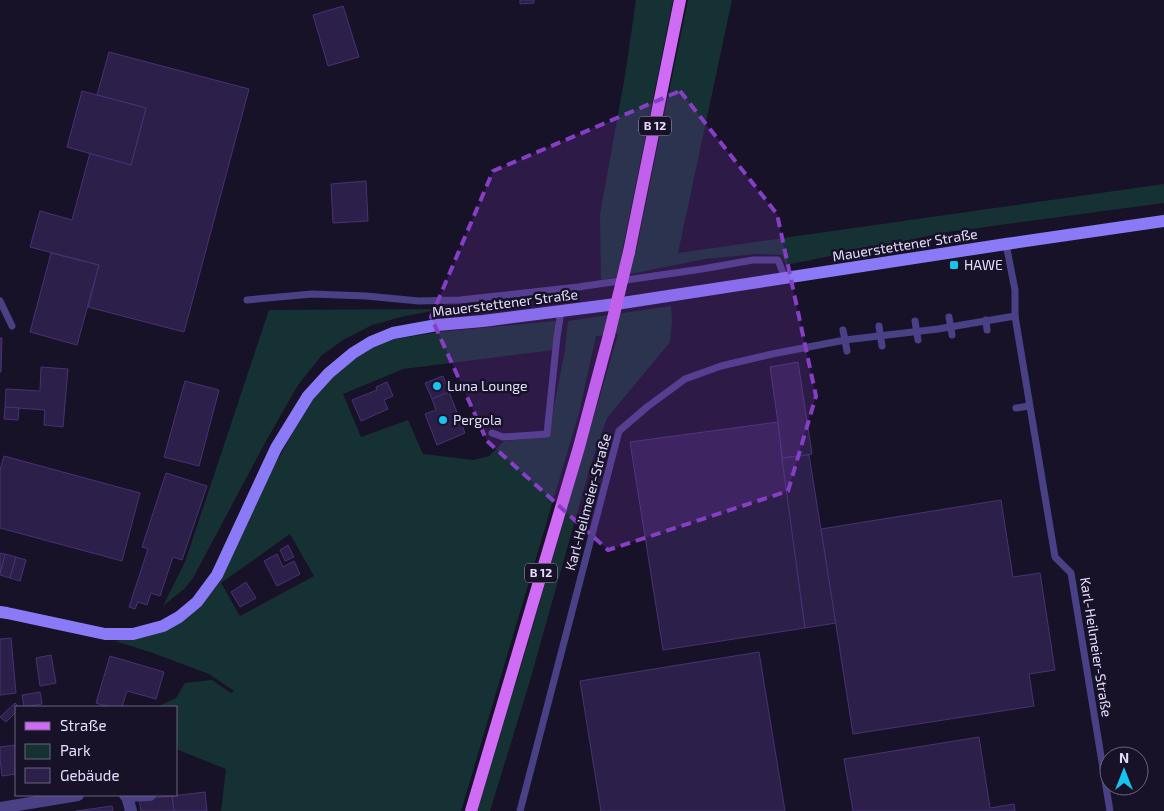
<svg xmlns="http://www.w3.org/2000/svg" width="1164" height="811" font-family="'Exo 2',sans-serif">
<rect width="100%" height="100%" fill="#181229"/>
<g fill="#163133" fill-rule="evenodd">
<polygon points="636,0 673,0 622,252 636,251 688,0 732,0 678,253 1164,184 1164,203 948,232 786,265 782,255 756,254 705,259 601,280 600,214 625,76"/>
<path d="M671,306L672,321L670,342L607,418L590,467L529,684L490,811H476L491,754L517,680L618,334L596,336L579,413L461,811H221L226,769L176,749V707H157L176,698L185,683L212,680L231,693L234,691L209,674L153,653L115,641L133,638L196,607L311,400L332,376L374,345L396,339L439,332L556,321L553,350L403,369L343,394L361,437L408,420L423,454L474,460L489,456L504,441L548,437L565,350L568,321ZM290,534L314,576L240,616L221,583Z"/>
<polygon points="441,309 401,317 372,325 343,340 322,355 298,385 266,441 193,578 184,589 163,606 185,562 269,310"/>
</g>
<g fill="#2c1f49" stroke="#463373">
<polygon points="520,0 534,0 534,3 520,4"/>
<polygon points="343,6 359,57 328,66 313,15"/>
<polygon points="109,52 249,89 184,332 88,307 99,265 30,247 40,211 72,220 90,153 131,165 146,108 97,95"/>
<polygon points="82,91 146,108 131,165 67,147"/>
<polygon points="366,181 368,221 333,223 331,184"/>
<polygon points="51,253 99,265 77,345 30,332"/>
<polygon points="0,338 2,338 1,372 0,372"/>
<polygon points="798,362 812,454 782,458 778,422 770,367"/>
<polygon points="41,367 68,369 63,427 44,425 45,410 5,407 6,389 40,391"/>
<polygon points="443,376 449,392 432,399 425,383"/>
<polygon points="185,381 219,390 199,466 164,457"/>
<polygon points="387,382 393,396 384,400 388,409 361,421 352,400 377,390 376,387"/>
<polygon points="449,392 465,433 437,445 425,414 436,410 432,399"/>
<polygon points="5,407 19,408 18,420 4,419"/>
<polygon points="778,422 782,458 805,628 663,650 630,442"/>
<polygon points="809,455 836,623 805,628 782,458"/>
<polygon points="4,456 140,493 122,561 0,528 0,470"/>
<polygon points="166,473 207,486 182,560 173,557 160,596 151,593 147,605 138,602 135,609 129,607 148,549 142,547"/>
<polygon points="1001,500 1013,577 1040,573 1055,670 1029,674 1034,706 853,734 821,529"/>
<polygon points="288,545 294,557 285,561 280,550"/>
<polygon points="0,553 5,554 0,573"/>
<polygon points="5,554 16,557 10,578 0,575"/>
<polygon points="277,554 283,567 294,561 300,574 277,586 264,561"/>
<polygon points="16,557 26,560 20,581 10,578"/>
<polygon points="246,582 256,598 240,607 231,592"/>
<polygon points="11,638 16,693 0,695 0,639"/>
<polygon points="759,652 785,811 601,811 580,681"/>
<polygon points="51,655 56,683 40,686 36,658"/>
<polygon points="110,656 164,672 156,699 127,691 122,707 109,707 96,703"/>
<polygon points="40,692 42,704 24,707 22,695"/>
<polygon points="15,703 19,707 16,707 16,712 6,722 0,717"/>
<polygon points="979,737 990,808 1014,804 1015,811 853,811 844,759"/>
<polygon points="16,745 16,774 2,776 0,759 0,747"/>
<polygon points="205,792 207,811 174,811 172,796"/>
<polygon points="172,796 174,811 141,811 139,799"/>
<polygon points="112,806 113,811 76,811"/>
</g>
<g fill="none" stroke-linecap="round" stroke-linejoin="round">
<g stroke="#4a4085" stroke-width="7">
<polyline points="1006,244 1015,290 1015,316 1055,557 1071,573 1110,811"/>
<polyline points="247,300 312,294 366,296 419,301 460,300 578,287 702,269 753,260 778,260 785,278"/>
<polyline points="0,301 12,326"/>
<polyline points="949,317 952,335"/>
<polyline points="986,320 987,330"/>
<polyline points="915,321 918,340"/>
<polyline points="879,326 882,346"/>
<polyline points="843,330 847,351"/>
<polyline points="1016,408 1029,406"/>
<polyline points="492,433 503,437 547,434 557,337 561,311"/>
<polyline points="520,811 619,431 647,407 685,379 721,366 772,354 845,340 938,329 1015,316"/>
</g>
<g stroke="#4a4085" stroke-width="12">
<polyline points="125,795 127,796 131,811"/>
<polyline points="127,796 150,795"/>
<polyline points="0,808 78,795"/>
</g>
<polyline stroke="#8a7af7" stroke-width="12" points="0,612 7,613 105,634 133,634 163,626 179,617 197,602 217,575 276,448 308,396 329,373 353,353 371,342 393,333 437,325 483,321 616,304 1006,244 1164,221"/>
<g stroke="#d06bf6" stroke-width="12">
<polyline points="629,252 680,0"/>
<polyline points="471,811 579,447 609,335"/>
</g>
<polyline stroke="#d06bf6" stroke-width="12" points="609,335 629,252"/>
</g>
<path fill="#853ec5" fill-opacity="0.2" stroke="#853ec5" stroke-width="4" stroke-dasharray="10 6" stroke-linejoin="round" d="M680,91L777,214L816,396L788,491L608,550L487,441L431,317L493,171Z"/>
<g fill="#15c4f0" stroke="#181229" stroke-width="2">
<rect x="949" y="260" width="10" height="10" rx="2.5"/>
<circle cx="437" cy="386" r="5"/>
<circle cx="443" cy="420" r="5"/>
</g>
<g text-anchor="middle" stroke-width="5" stroke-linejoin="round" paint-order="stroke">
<g fill="#181229" stroke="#a69fbd" stroke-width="1">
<rect x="639" y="116.5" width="32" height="19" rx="4"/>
<rect x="525" y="563.5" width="32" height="19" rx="4"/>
</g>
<g font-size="12" font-weight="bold" fill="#e3dcfd">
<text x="655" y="130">B 12</text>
<text x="541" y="577">B 12</text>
</g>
<g font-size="14" fill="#e3dcfd" stroke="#181229">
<text transform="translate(905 245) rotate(-9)" y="5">Mauerstettener Straße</text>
<text transform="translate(505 303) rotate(-7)" y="5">Mauerstettener Straße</text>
<text transform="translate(588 502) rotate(-75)" y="5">Karl-Heilmeier-Straße</text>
<text transform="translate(1096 647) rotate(81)" y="5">Karl-Heilmeier-Straße</text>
</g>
<g font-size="14" fill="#e3dcfd" stroke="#181229" text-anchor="start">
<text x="964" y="270">HAWE</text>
<text x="447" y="391">Luna Lounge</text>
<text x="453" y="425">Pergola</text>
</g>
</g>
<rect x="15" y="706" width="162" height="90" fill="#181229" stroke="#69637e"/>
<rect x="25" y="722" width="25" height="8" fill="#d06bf6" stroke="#69637e"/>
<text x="60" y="731" font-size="15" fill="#e3dcfd">Straße</text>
<rect x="25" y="744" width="25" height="15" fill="#163133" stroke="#69637e"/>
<text x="60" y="756" font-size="15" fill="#e3dcfd">Park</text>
<rect x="25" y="768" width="25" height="15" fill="#2c1f49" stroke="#69637e"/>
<text x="60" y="781" font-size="15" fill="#e3dcfd">Gebäude</text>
<g transform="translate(1124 771)"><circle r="24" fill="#181229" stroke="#69637e"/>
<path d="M0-4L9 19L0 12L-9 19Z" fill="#15c4f0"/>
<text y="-8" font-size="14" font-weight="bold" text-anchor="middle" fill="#e3dcfd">N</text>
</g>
</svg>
